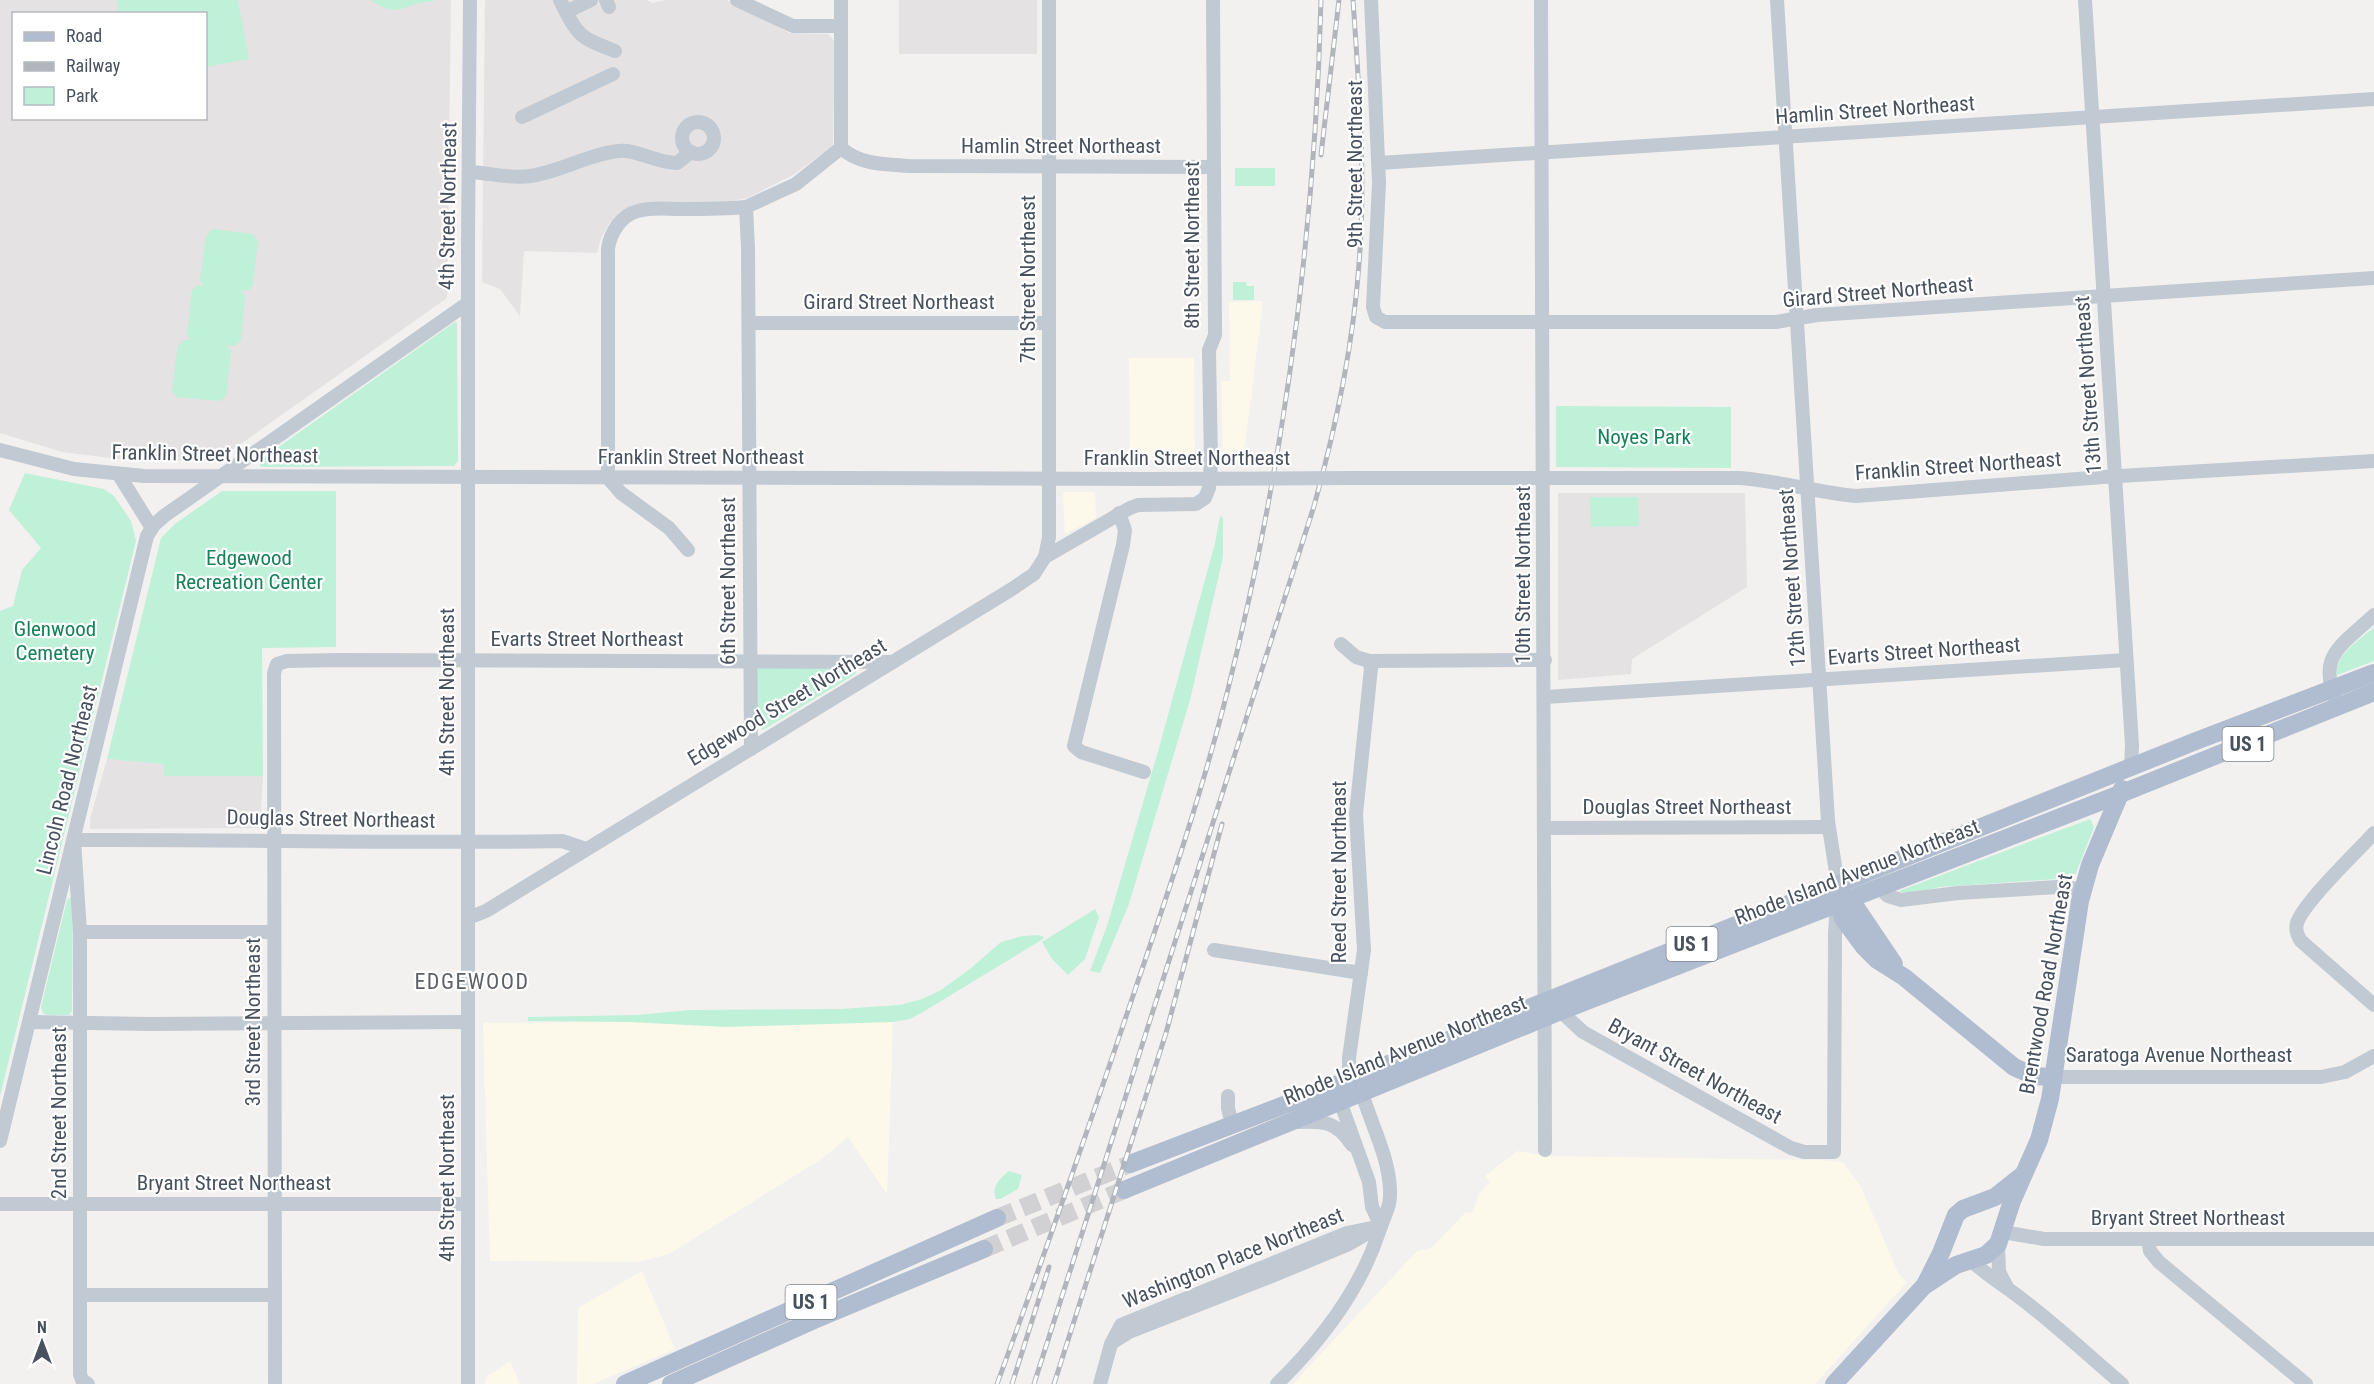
<svg xmlns="http://www.w3.org/2000/svg" width="2374" height="1384" font-family="'Roboto Condensed',sans-serif">
<rect width="100%" height="100%" fill="#f3f1f0"/>
<g fill="#fcf9eb">
<polygon points="1263,301 1245,445 1239,461 1230,461 1223,458 1221,381 1230,381 1229,302"/>
<polygon points="1129,358 1194,358 1195,459 1130,459"/>
<polygon points="1063,492 1095,492 1096,518 1065,534"/>
<polygon points="893,1020 887,1194 848,1137 823,1158 669,1254 639,1262 490,1261 483,1023"/>
<polygon points="1517,1151 1546,1156 1816,1160 1843,1162 1861,1187 1898,1273 1907,1282 1815,1384 1293,1384 1417,1251 1431,1248 1466,1212 1472,1213 1479,1194 1490,1182 1485,1176"/>
<polygon points="642,1271 675,1349 593,1384 577,1384 578,1308"/>
<polygon points="510,1361 520,1384 485,1384 486,1377"/>
</g>
<g fill="#e4e2e2" fill-rule="evenodd">
<path d="M0,0H451L447,298L228,453L212,460L135,461L62,452L0,433ZM14,14H206V118H14Z"/>
<polygon points="485,0 647,0 652,3 666,0 726,0 758,14 789,33 828,34 835,42 833,146 793,175 747,198 721,203 654,202 634,205 610,222 601,238 597,253 524,251 520,316 500,289 482,282"/>
<rect x="899" y="0" width="138" height="54"/>
<polygon points="1558,493 1745,493 1747,587 1632,659 1631,674 1558,680"/>
<polygon points="107,759 165,764 165,776 263,776 260,828 90,829 90,819"/>
</g>
<g fill="#bff0d8">
<polygon points="117,0 238,0 249,59 206,67 206,14 119,13"/>
<path d="M371,0H435C429,2 422,2 416,4C396,11 390,13 371,0Z"/>
<rect x="1235" y="168" width="40" height="18"/>
<polygon points="212,229 253,234 258,241 253,285 248,291 240,290 245,296 241,340 235,346 226,345 231,351 226,396 220,401 177,397 172,391 178,345 185,340 191,340 187,335 192,290 198,285 204,286 200,280 206,236"/>
<polygon points="1233,282 1246,282 1247,286 1254,286 1254,300 1233,300"/>
<polygon points="455,322 457,323 458,461 454,466 263,467 260,466 260,460 273,451"/>
<polygon points="1556,406 1731,407 1731,468 1556,467"/>
<polygon points="25,473 104,489 114,496 131,521 136,541 0,1096 0,611 13,606 22,570 41,548 9,510"/>
<polygon points="222,491 336,491 336,647 262,648 263,776 164,776 164,764 107,759 161,538 175,524"/>
<polygon points="1590,497 1638,497 1639,526 1591,527"/>
<polygon points="1220,516 1223,518 1223,557 1190,700 1129,904 1100,973 1090,971 1107,926 1159,748 1215,543"/>
<path d="M2374,627V661L2337,675C2334,655 2360,640 2374,627Z"/>
<polygon points="759,668 854,668 856,672 854,675 763,730 756,724 756,673"/>
<polygon points="2090,819 2094,827 2076,873 2071,878 1940,887 1909,894 1899,891"/>
<polygon points="71,897 73,900 72,1011 69,1015 47,1015 43,1013 41,1007 67,900"/>
<polygon points="1095,909 1099,917 1085,959 1068,975 1052,959 1042,942"/>
<polygon points="1039,935 1044,937 1043,939 923,1012 910,1019 893,1022 726,1027 629,1022 528,1021 528,1017 637,1015 690,1010 840,1009 900,1005 922,999 941,990 970,969 1001,942 1022,936"/>
<path d="M1009,1171L1022,1175L1018,1189L1000,1199H996C991,1187 999,1179 1009,1171Z"/>
</g>
<g fill="none" stroke-linecap="round" stroke-linejoin="round">
<g stroke="#d1d1d3" stroke-width="18" stroke-dasharray="18 9" stroke-linecap="butt">
<polyline points="997,1218 1130,1164"/>
<polyline points="984,1249 1124,1190"/>
</g>
<g stroke="#c1c9d2" stroke-width="14">
<path d="M560,0C579,37 577,36 615,51"/>
<polyline points="606,0 609,7"/>
<polyline points="737,0 793,26 841,26"/>
<path d="M841,0V148C860,165 885,164 909,166L1213,167"/>
<polyline points="1371,0 1379,183 1373,307 1376,317 1385,322 1776,322 1817,315 2374,278"/>
<polyline points="1541,0 1545,1150"/>
<polyline points="2085,0 2132,745 2131,768"/>
<polyline points="566,12 591,0"/>
<polyline points="522,117 613,74"/>
<circle cx="698" cy="138" r="16"/>
<polyline points="1379,163 2374,99"/>
<path d="M470,172C490,173 511,179 530,176C560,172 588,154 619,151C636,149 656,163 677,163L691,152"/>
<polyline points="749,323 1049,323"/>
<polyline points="0,450 74,469 144,476 1150,479"/>
<polyline points="119,475 152,528"/>
<path d="M608,478V249C610,233 621,215 638,211C651,207 667,209 680,209C702,209 724,209 746,207"/>
<polyline points="608,478 621,493 669,528 688,550"/>
<path d="M1350,478H1740C1780,481 1816,492 1856,496L2103,477L2374,461"/>
<polyline points="1119,513 1125,530 1123,545 1074,746 1081,752 1144,772"/>
<polyline points="1045,557 1049,537 1049,0"/>
<polyline points="1341,644 1356,657 1369,661 1545,660"/>
<polyline points="1369,661 1371,668 1356,814 1364,950 1349,1058 1349,1080 1340,1101 1369,1182 1372,1207 1381,1226"/>
<polyline points="1545,697 2126,660"/>
<path d="M2339,708C2315,656 2339,648 2374,615"/>
<polyline points="751,749 748,248 746,207 796,184 841,148"/>
<polyline points="1545,828 1828,827"/>
<path d="M2374,833C2357,852 2304,902 2297,923C2295,930 2297,935 2301,941L2374,1005"/>
<polyline points="1880,888 1888,896 1901,900 1958,893 2058,887 2082,889"/>
<polyline points="468,918 486,911 543,876 1012,589 1034,574 1045,557 1130,508 1138,505 1196,504 1205,498 1209,488 1211,462 1209,350 1215,335 1213,0"/>
<polyline points="80,932 274,932"/>
<polyline points="1214,950 1361,973"/>
<polyline points="1556,1007 1583,1032 1791,1148 1804,1152 1834,1152 1835,934 1838,885 1828,821 1777,0"/>
<polyline points="29,1022 149,1024 468,1022"/>
<polyline points="2053,1077 2321,1077 2345,1072 2374,1056"/>
<polyline points="1228,1096 1228,1108 1232,1124"/>
<path d="M1299,1122C1325,1121 1337,1122 1352,1145"/>
<polyline points="0,1141 147,536 154,525 164,516 468,303"/>
<polyline points="0,1204 468,1204"/>
<polyline points="2003,1232 2044,1239 2374,1239"/>
<polyline points="2148,1239 2150,1251 2159,1262 2306,1384"/>
<polyline points="1998,1244 1999,1272 2007,1287"/>
<path d="M1970,1260C1983,1271 1996,1281 2011,1291C2050,1319 2085,1353 2122,1384"/>
<polyline points="80,1295 275,1295"/>
<polyline points="1113,1342 1129,1332 1272,1276 1349,1244 1368,1233"/>
<path d="M88,1384L82,1380L80,1374V932L74,840C237,839 399,844 562,841L586,849"/>
<polyline points="275,1384 274,673 277,664 287,661 338,660 893,662"/>
<polyline points="468,1384 468,242 470,0"/>
<polyline points="1100,1384 1111,1344 1121,1325 1347,1233 1381,1226"/>
<path d="M1277,1384C1322,1340 1361,1289 1380,1229C1385,1213 1391,1207 1390,1190C1389,1157 1371,1124 1362,1093L1356,1087"/>
</g>
<g stroke="#b0bccf" stroke-width="18">
<polyline points="1841,893 1845,901 1857,909 1894,964"/>
<polyline points="1845,901 1842,915 1844,920 1864,947 1877,960 1904,977 2014,1067 2034,1076 2053,1077"/>
<polyline points="1130,1164 1349,1080 2196,741 2374,673"/>
<polyline points="1124,1190 1561,1011 2120,794 2374,692"/>
<polyline points="1925,1285 1941,1253 1956,1215 1963,1209 1995,1197 2020,1177"/>
<polyline points="625,1384 997,1218"/>
<polyline points="671,1384 814,1320 984,1249"/>
<polyline points="1834,1384 1924,1286 1956,1265 1986,1255 1998,1244 2012,1201 2039,1140 2050,1099 2080,901 2090,865 2122,789"/>
</g>
<g stroke="#b2b5bb" stroke-width="5">
<g id="rail">
<polyline points="1321,155 1339,0"/>
<path d="M997,1384C1046,1251 1092,1118 1137,984C1170,887 1203,789 1228,689C1284,464 1315,232 1321,0"/>
<polyline points="1012,1384 1049,1267"/>
<path d="M1034,1384L1314,506C1336,427 1353,347 1359,264C1366,176 1359,88 1353,0"/>
<polyline points="1054,1384 1166,1033 1222,824"/>
</g>
</g>
<use href="#rail" stroke="#fff" stroke-width="3" stroke-dasharray="9" stroke-linecap="butt"/>
<polyline stroke="#c1c9d2" stroke-width="14" points="1150,479 1350,478"/>
</g>
<g text-anchor="middle" stroke-width="4.5" stroke-linejoin="round" paint-order="stroke">
<g fill="#fff" stroke="#7f858e" stroke-width="1.5">
<rect x="2222.5" y="727" width="51" height="34" rx="4.5"/>
<rect x="1666.5" y="927" width="51" height="34" rx="4.5"/>
<rect x="785.5" y="1285" width="51" height="34" rx="4.5"/>
</g>
<g font-size="20" font-weight="bold" fill="#48515e">
<text x="2248" y="751">US 1</text>
<text x="1692" y="951">US 1</text>
<text x="811" y="1309">US 1</text>
</g>
<g font-size="21" fill="#48515e" stroke="#fff">
<text transform="translate(1875 110) rotate(-4)" y="7">Hamlin Street Northeast</text>
<text x="1061" y="153">Hamlin Street Northeast</text>
<text transform="translate(1355 164) rotate(-90)" y="7">9th Street Northeast</text>
<text transform="translate(448 206) rotate(-89)" y="7">4th Street Northeast</text>
<text transform="translate(1192 245) rotate(-90)" y="7">8th Street Northeast</text>
<text transform="translate(1028 279) rotate(-90)" y="7">7th Street Northeast</text>
<text transform="translate(1878 292) rotate(-5)" y="7">Girard Street Northeast</text>
<text x="899" y="309">Girard Street Northeast</text>
<text transform="translate(2088 385) rotate(-94)" y="7">13th Street Northeast</text>
<text transform="translate(215 454) rotate(1)" y="7">Franklin Street Northeast</text>
<text x="701" y="464">Franklin Street Northeast</text>
<text x="1187" y="465">Franklin Street Northeast</text>
<text transform="translate(1958 466) rotate(-4)" y="7">Franklin Street Northeast</text>
<text transform="translate(1523 575) rotate(-90)" y="7">10th Street Northeast</text>
<text transform="translate(1792 578) rotate(-94)" y="7">12th Street Northeast</text>
<text transform="translate(728 581) rotate(-90)" y="7">6th Street Northeast</text>
<text x="587" y="646">Evarts Street Northeast</text>
<text transform="translate(1924 651) rotate(-4)" y="7">Evarts Street Northeast</text>
<text transform="translate(447 692) rotate(-90)" y="7">4th Street Northeast</text>
<text transform="translate(787 702) rotate(-31)" y="7">Edgewood Street Northeast</text>
<text transform="translate(67 780) rotate(-76)" y="7">Lincoln Road Northeast</text>
<text x="1687" y="814">Douglas Street Northeast</text>
<text transform="translate(331 819) rotate(1)" y="7">Douglas Street Northeast</text>
<text transform="translate(1339 872) rotate(-90)" y="7">Reed Street Northeast</text>
<text transform="translate(1857 872) rotate(-21)" y="7">Rhode Island Avenue Northeast</text>
<text transform="translate(2046 984) rotate(-80)" y="7">Brentwood Road Northeast</text>
<text transform="translate(253 1022) rotate(-90)" y="7">3rd Street Northeast</text>
<text transform="translate(1405 1050) rotate(-22)" y="7">Rhode Island Avenue Northeast</text>
<text x="2179" y="1062">Saratoga Avenue Northeast</text>
<text transform="translate(1695 1071) rotate(29)" y="7">Bryant Street Northeast</text>
<text transform="translate(59 1113) rotate(-90)" y="7">2nd Street Northeast</text>
<text transform="translate(447 1178) rotate(-90)" y="7">4th Street Northeast</text>
<text x="234" y="1190">Bryant Street Northeast</text>
<text x="2188" y="1225">Bryant Street Northeast</text>
<text transform="translate(1233 1258) rotate(-22)" y="7">Washington Place Northeast</text>
</g>
<g font-size="21" fill="#168258" stroke="#fff">
<text x="1644" y="444">Noyes Park</text>
<text x="249" y="565">Edgewood<tspan x="249" dy="24">Recreation Center</tspan></text>
<text x="55" y="636">Glenwood<tspan x="55" dy="24">Cemetery</tspan></text>
</g>
<g font-size="22" letter-spacing="1.5" fill="#5d6066" stroke="#fff">
<text x="472" y="989">EDGEWOOD</text>
</g>
</g>
<rect x="12" y="12" width="195" height="108" fill="#ffffff" stroke="#b6b9bf" stroke-width="1.5"/>
<rect x="24" y="32" width="30" height="9" fill="#b0bccf" stroke="#b6b9bf" stroke-width="1.5"/>
<text x="66" y="42" font-size="18" fill="#48515e">Road</text>
<rect x="24" y="62" width="30" height="9" fill="#b2b5bb" stroke="#b6b9bf" stroke-width="1.5"/>
<text x="66" y="72" font-size="18" fill="#48515e">Railway</text>
<rect x="24" y="87" width="30" height="18" fill="#bff0d8" stroke="#b6b9bf" stroke-width="1.5"/>
<text x="66" y="102" font-size="18" fill="#48515e">Park</text>
<g transform="translate(42 1342)" stroke="#ffffff" stroke-width="4.5" paint-order="stroke">
<path d="M0-4.5L10 22L0 15L-10 22Z" fill="#48515e"/>
<text y="-9" font-size="16" font-weight="bold" text-anchor="middle" fill="#48515e">N</text>
</g>
</svg>
